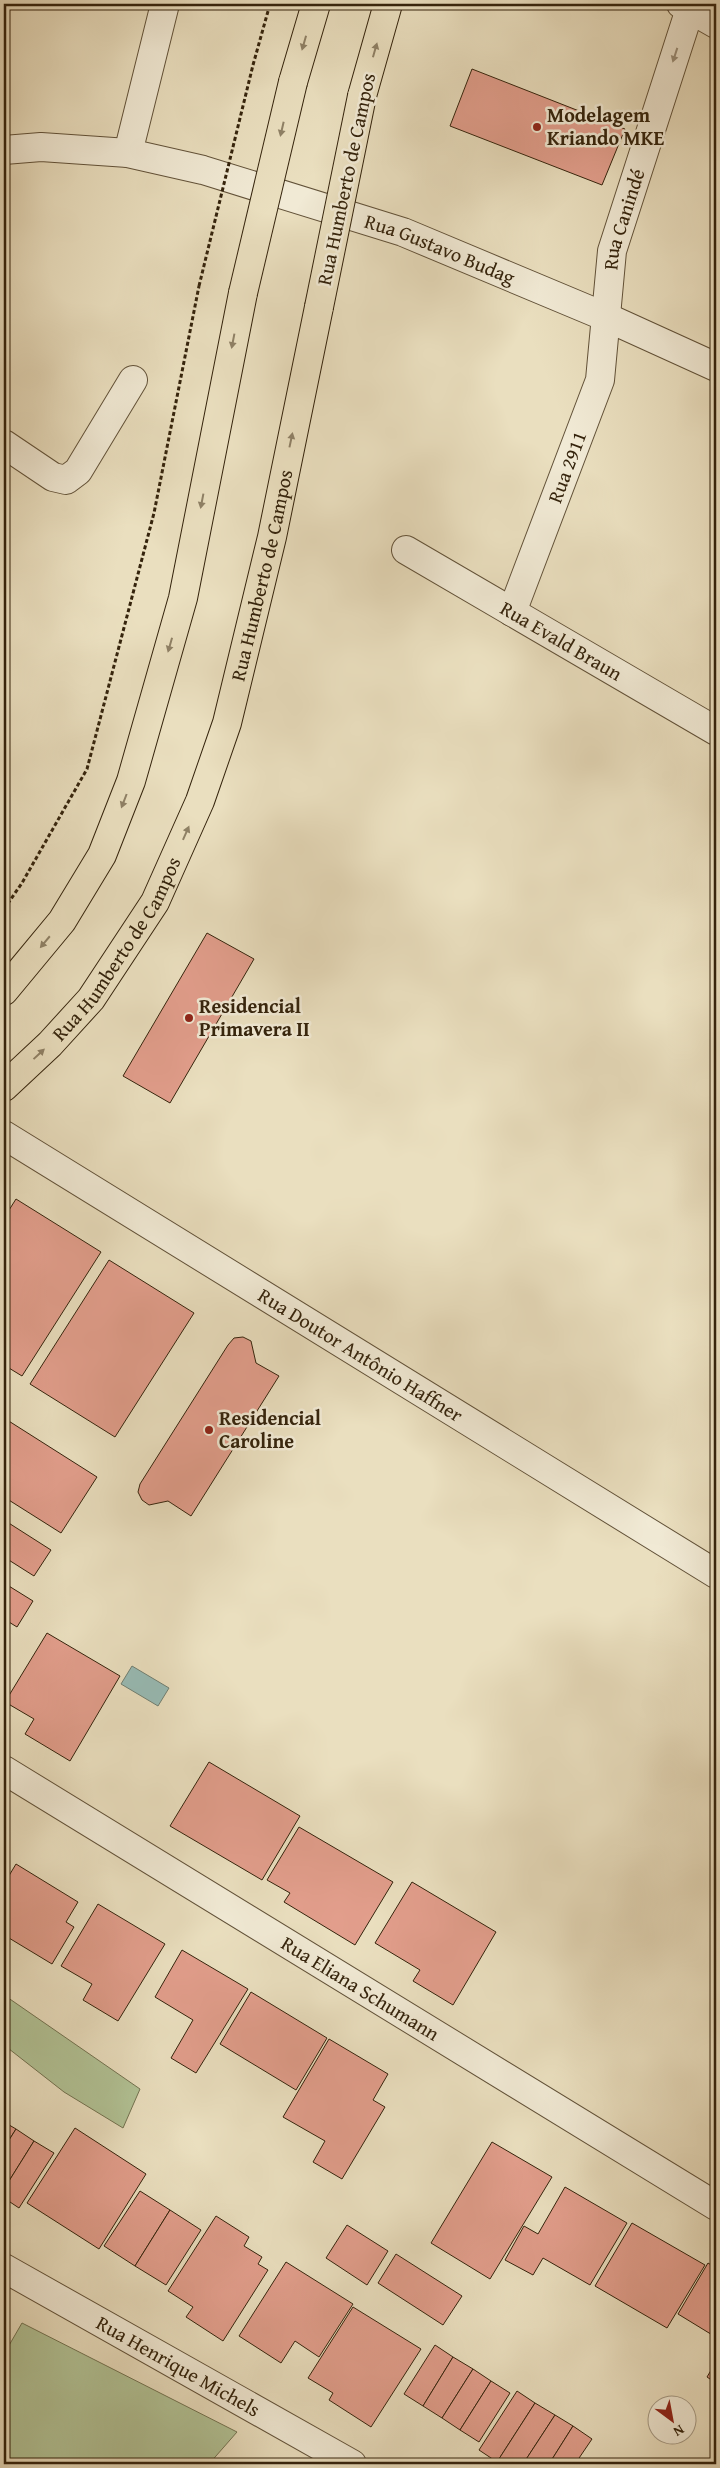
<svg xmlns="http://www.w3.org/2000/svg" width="720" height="2468" font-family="'Gentium Book Plus',serif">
<rect width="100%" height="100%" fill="#eadfbf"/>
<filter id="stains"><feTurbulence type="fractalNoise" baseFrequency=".004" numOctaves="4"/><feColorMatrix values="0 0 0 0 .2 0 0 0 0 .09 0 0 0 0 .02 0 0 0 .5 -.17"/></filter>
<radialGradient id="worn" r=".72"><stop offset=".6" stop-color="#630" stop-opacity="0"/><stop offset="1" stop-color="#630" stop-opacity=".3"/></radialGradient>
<g fill="#b2c396" stroke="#737351">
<polygon points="4,1995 140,2089 123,2128 64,2092 4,2045"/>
<polygon points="22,2323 237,2432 209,2464 4,2464 4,2354"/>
</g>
<polygon fill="#98bcb6" stroke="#707f72" points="132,1666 169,1688 158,1706 121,1684"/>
<g fill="#e29e8c" stroke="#34230c">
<polygon points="472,69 625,129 602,185 450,126"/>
<polygon points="207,933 254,959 170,1103 123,1076"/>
<polygon points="16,1199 101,1252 22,1376 4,1365 4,1218"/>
<polygon points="109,1260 194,1313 115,1437 30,1384"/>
<polygon points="243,1337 251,1341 256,1363 279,1376 191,1516 168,1501 149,1505 142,1500 138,1492 140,1484 228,1345 234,1338"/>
<polygon points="4,1418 97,1477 61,1533 4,1497"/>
<polygon points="4,1520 51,1550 34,1576 4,1557"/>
<polygon points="4,1583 33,1601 17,1627 4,1619"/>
<polygon points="47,1633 120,1676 70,1761 25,1734 34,1719 5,1702"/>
<polygon points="209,1762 300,1816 262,1880 170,1826"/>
<polygon points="299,1827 393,1882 355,1945 284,1902 290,1893 267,1880"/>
<polygon points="16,1864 78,1902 66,1922 74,1927 52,1964 4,1935 4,1884"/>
<polygon points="412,1882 496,1932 453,2005 413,1981 420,1970 375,1943"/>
<polygon points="98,1904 165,1944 118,2021 83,2000 92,1984 61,1966"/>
<polygon points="182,1950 248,1989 196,2073 171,2058 193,2020 155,1997"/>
<polygon points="251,1992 327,2038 296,2090 220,2044"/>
<polygon points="329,2039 388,2074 373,2100 385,2107 342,2179 313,2162 325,2141 283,2117"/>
<polygon points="4,2122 16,2129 4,2148"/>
<polygon points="75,2128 146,2174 99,2249 27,2203"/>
<polygon points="16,2129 34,2141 4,2189 4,2148"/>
<polygon points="34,2141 54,2153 19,2208 4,2198 4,2189"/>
<polygon points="492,2142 552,2177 490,2279 431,2243"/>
<polygon points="565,2187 627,2223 590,2285 543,2258 533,2275 505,2260 524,2226 538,2234"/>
<polygon points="140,2191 170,2210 135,2266 104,2246"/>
<polygon points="170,2210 201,2230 166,2285 135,2266"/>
<polygon points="216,2216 249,2237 244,2246 262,2257 258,2264 268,2270 223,2341 186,2317 193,2307 168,2291"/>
<polygon points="632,2223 705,2265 667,2328 595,2286"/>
<polygon points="347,2225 388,2251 367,2285 326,2258"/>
<polygon points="396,2254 462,2296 443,2325 378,2283"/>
<polygon points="286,2262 353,2304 319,2357 295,2341 281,2363 239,2336"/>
<polygon points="708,2263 716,2268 716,2344 711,2341 714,2336 678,2314"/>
<polygon points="353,2307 421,2349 371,2427 329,2400 333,2393 308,2378"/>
<polygon points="435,2345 453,2357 423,2406 404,2394"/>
<polygon points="453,2357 473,2369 442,2418 423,2406"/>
<polygon points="716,2362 716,2383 707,2377"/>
<polygon points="473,2369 491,2381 460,2430 442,2418"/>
<polygon points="491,2381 510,2393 479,2442 460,2430"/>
<polygon points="517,2391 535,2403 497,2462 479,2450"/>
<polygon points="535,2403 555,2415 523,2464 501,2464 497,2462"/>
<polygon points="555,2415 573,2426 549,2464 523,2464"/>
<polygon points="573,2426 592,2439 575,2464 549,2464"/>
</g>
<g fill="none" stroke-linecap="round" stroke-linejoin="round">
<g stroke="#625239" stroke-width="30">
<g id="minor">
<polyline points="681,4 716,24"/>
<path id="s1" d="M4,150L41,147L128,153L203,170L403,232L606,317L716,367"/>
<polyline points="128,153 165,4"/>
<polyline points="4,444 53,477 66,480 78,471 133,380"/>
<path id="s2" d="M406,550L716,731"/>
<path id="s3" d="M512,612L600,380L612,251L690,9"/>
<path id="s4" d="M4,1135L716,1574"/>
<path id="s5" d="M4,1770L716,2206"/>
<path id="s6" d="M4,2268L352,2464"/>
</g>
</g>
<g stroke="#34230c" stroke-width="30">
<g id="major">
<polyline points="293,82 316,4"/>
<polyline points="362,96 388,4"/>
<polyline points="4,991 62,921 102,855 131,781 183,598 243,293"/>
<path id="s7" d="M4,1087L50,1044L91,999L155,902L200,801L227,723L272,537L319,307"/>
</g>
</g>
<g stroke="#34230c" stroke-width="3" stroke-dasharray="4 2.5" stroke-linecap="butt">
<polyline points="253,65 270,4"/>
<polyline points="4,909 22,883 87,769 154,513 199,286"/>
</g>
<use href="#minor" stroke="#f1ead5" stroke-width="28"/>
<use href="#major" stroke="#eadfbf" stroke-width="28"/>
<g stroke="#34230c" stroke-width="30" stroke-linecap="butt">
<g id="major-bridge">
<polyline points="243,293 293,82"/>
<polyline points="319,307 362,96"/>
</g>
</g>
<polyline stroke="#34230c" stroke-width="3" stroke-dasharray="4 2.5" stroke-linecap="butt" points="199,286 253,65"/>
<use href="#major-bridge" stroke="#eadfbf" stroke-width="28"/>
</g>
<defs><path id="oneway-solid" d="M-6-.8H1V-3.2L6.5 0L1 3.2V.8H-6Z" transform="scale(1.25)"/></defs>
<g fill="#8f8166">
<use href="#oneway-solid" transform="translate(304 43) rotate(106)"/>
<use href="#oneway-solid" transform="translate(375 50) rotate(-74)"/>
<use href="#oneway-solid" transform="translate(282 129) rotate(103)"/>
<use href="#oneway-solid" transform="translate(233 341) rotate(101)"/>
<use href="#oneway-solid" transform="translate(291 440) rotate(-78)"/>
<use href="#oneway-solid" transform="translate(202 501) rotate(101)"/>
<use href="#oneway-solid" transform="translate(170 645) rotate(106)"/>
<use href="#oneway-solid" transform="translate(124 801) rotate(111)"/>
<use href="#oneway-solid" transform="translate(186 833) rotate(-66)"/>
<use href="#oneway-solid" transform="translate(45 942) rotate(130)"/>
<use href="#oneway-solid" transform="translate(39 1054) rotate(-43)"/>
</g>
<use fill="#9c907b" href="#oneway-solid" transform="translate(675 55) rotate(108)"/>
<g fill="#8f2418" stroke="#f1ead5" stroke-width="2">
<circle cx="537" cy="127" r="5"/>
<circle cx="189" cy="1018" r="5"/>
<circle cx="209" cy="1430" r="5"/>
</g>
<g text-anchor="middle" stroke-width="5" stroke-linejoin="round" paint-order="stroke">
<g font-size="20" font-weight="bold" fill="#34230c" stroke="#f1ead5" text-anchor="start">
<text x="547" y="122">Modelagem<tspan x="547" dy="23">Kriando MKE</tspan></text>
<text x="199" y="1013">Residencial<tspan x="199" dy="23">Primavera II</tspan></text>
<text x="219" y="1425">Residencial<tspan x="219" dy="23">Caroline</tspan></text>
</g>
<g font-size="20" fill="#34230c" stroke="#f1ead5">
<text transform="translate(346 179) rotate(-78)" y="7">Rua Humberto de Campos</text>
<text dy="7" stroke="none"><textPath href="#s3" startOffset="411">Rua Canindé</textPath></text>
<text dy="7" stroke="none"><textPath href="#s1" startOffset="451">Rua Gustavo Budag</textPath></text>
<text dy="7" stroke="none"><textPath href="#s3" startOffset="155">Rua 2911</textPath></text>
<text dy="7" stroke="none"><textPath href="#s7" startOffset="585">Rua Humberto de Campos</textPath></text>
<text dy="7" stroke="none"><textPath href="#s2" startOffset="180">Rua Evald Braun</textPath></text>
<text dy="7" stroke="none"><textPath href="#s7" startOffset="180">Rua Humberto de Campos</textPath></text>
<text dy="7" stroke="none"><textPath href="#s4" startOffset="419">Rua Doutor Antônio Haffner</textPath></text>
<text dy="7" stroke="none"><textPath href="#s5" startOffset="418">Rua Eliana Schumann</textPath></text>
<text dy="7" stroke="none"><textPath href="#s6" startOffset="200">Rua Henrique Michels</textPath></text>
</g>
</g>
<rect width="720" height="2468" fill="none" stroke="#eadfbf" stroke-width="20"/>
<rect x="5" y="5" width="710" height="2458" fill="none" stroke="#34230c" stroke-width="2.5"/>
<rect x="10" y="10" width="700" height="2448" fill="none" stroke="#34230c"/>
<g transform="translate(672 2420) rotate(148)"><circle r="24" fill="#f1ead5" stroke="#a59a85"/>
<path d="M0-4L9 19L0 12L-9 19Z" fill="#8f2418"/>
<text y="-8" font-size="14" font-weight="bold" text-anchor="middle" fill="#34230c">N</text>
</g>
<rect width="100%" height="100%" filter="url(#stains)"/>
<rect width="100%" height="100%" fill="url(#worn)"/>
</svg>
